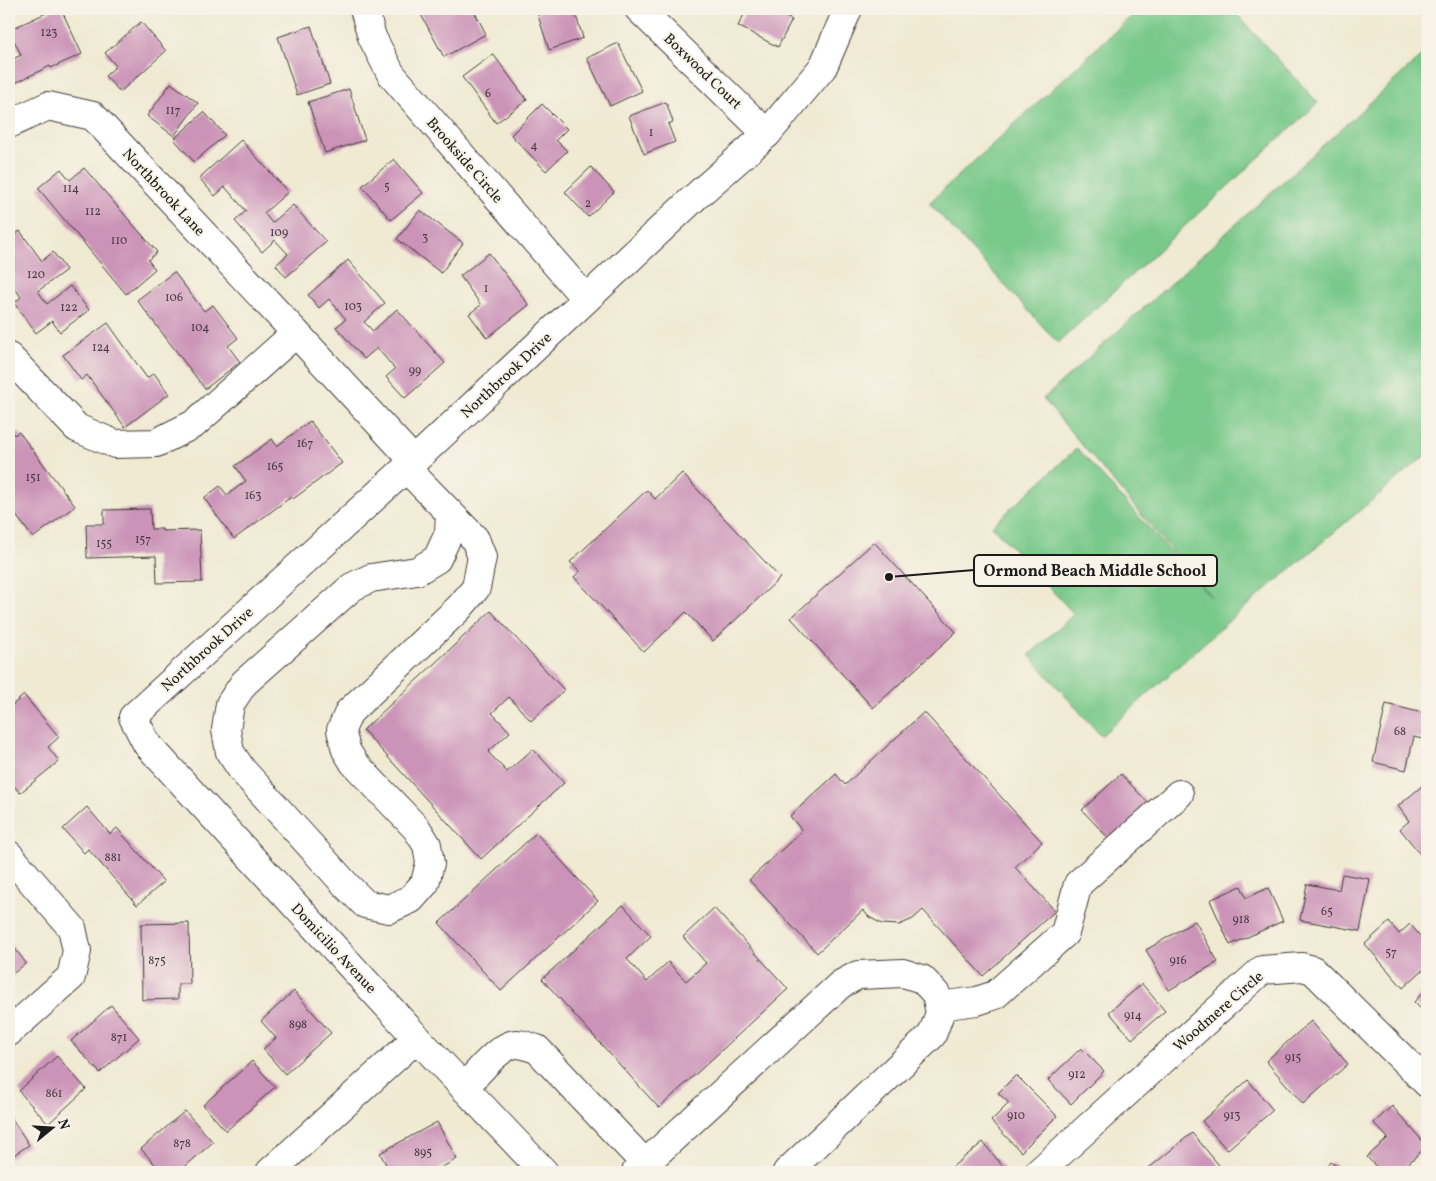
<svg xmlns="http://www.w3.org/2000/svg" width="1436" height="1181" font-family="Vollkorn,serif">
<rect width="100%" height="100%" fill="#f7f3e8"/>
<filter id="ink" filterUnits="userSpaceOnUse"><feTurbulence type="fractalNoise" baseFrequency=".02" numOctaves="2"/><feDisplacementMap in="SourceGraphic" scale="10" xChannelSelector="R" yChannelSelector="G"/><feConvolveMatrix kernelMatrix="1 2 1 2 8 2 1 2 1" color-interpolation-filters="sRGB"/></filter>
<filter id="wash" filterUnits="userSpaceOnUse"><feTurbulence type="fractalNoise" baseFrequency=".0096" numOctaves="4" result="noise"/><feDisplacementMap in="SourceGraphic" scale="20" xChannelSelector="R" yChannelSelector="G"/><feGaussianBlur stdDeviation="1.12" result="paint"/><feColorMatrix in="noise" values="0 0 0 0 0 0 0 0 0 0 0 0 0 0 0 0 0 1.4 0 .05"/><feComposite in="paint" operator="in"/></filter>
<g filter="url(#wash)">
<rect width="100%" height="100%" fill="#f0ead3"/>
<g fill="#79c98a" stroke="#4a7253">
<polygon points="1139,9 1232,9 1318,103 1058,343 929,203"/>
<polygon points="1427,51 1427,454 1231,619 1101,736 1029,655 1074,614 992,526 1077,448 1211,597 1043,399"/>
</g>
<g id="blocks">
<g fill="#cb93b7">
<polygon points="55,9 61,9 82,54 51,68 50,66 9,86 9,61 21,55 9,30"/>
<polygon points="418,9 473,9 486,34 444,57"/>
<polygon points="547,9 574,9 583,38 549,50 537,12"/>
<polygon points="747,9 770,9 792,20 778,47 738,26"/>
<polygon points="141,22 166,51 120,92 105,76 116,66 105,53"/>
<polygon points="311,26 330,84 297,95 278,37"/>
<polygon points="618,43 642,91 610,106 587,58"/>
<polygon points="493,54 527,100 496,123 462,77"/>
<polygon points="171,83 198,103 174,136 147,116"/>
<polygon points="349,89 365,140 325,153 308,102"/>
<polygon points="666,102 673,122 668,124 675,142 644,154 629,116"/>
<polygon points="542,104 567,129 556,140 567,151 546,171 511,135"/>
<polygon points="204,112 225,135 194,162 174,139"/>
<polygon points="241,140 288,192 264,213 272,223 293,205 326,242 286,277 276,265 288,254 275,240 262,252 235,221 246,211 225,187 215,196 199,178"/>
<polygon points="394,159 423,193 391,220 362,186"/>
<polygon points="591,167 614,192 588,217 565,192"/>
<polygon points="84,168 157,252 148,260 155,269 126,294 38,188 61,169 70,180"/>
<polygon points="420,210 463,243 441,273 397,239"/>
<polygon points="20,231 42,261 53,252 66,270 38,291 47,304 70,286 89,310 60,332 52,321 36,333 14,303 21,297 9,280 9,239"/>
<polygon points="489,253 529,305 487,338 469,314 481,305 460,276"/>
<polygon points="348,260 385,303 364,322 373,331 397,309 445,363 405,398 386,377 395,369 377,348 364,359 336,327 346,319 329,299 319,308 308,295"/>
<polygon points="174,272 204,311 213,305 238,338 228,346 240,362 205,389 137,300"/>
<polygon points="108,323 147,378 154,373 169,394 125,427 87,375 81,380 63,355"/>
<polygon points="310,421 342,463 293,499 291,497 234,539 204,498 220,486 227,495 246,481 235,466 272,439 277,446"/>
<polygon points="9,428 14,435 19,432 75,506 33,538 9,506"/>
<polygon points="682,473 780,578 713,641 686,612 644,652 574,577 580,571 570,562 647,490 655,499"/>
<polygon points="150,509 151,529 162,529 162,531 200,530 202,582 157,583 156,556 87,558 86,524 104,524 104,510"/>
<polygon points="874,542 956,632 873,708 791,618"/>
<polygon points="491,611 564,690 531,721 509,697 492,713 510,732 488,752 507,772 533,749 564,783 481,859 363,730"/>
<polygon points="24,695 59,737 48,747 59,761 20,793 9,780 9,708"/>
<polygon points="1386,704 1427,714 1427,740 1414,737 1406,770 1373,762"/>
<polygon points="924,712 1042,842 1015,867 1055,911 983,976 923,910 913,919 899,925 882,924 869,917 863,910 817,953 749,880 802,831 790,816 836,774 845,785"/>
<polygon points="1121,774 1150,805 1111,841 1082,810"/>
<polygon points="1427,782 1427,860 1426,861 1400,829 1409,821 1398,806"/>
<polygon points="87,807 110,834 117,828 164,882 137,905 88,849 84,853 63,829"/>
<polygon points="536,833 598,901 501,991 439,923"/>
<polygon points="1342,874 1370,879 1360,931 1300,920 1307,884 1339,890"/>
<polygon points="1241,886 1246,898 1268,888 1283,921 1230,945 1210,900"/>
<polygon points="623,905 651,936 627,959 647,982 668,962 686,981 706,963 683,937 714,908 788,989 659,1108 542,979"/>
<polygon points="1195,921 1218,962 1169,990 1146,950"/>
<polygon points="1389,922 1399,934 1410,924 1427,944 1427,966 1403,988 1365,944"/>
<polygon points="189,923 190,984 178,984 178,999 142,1000 141,924"/>
<polygon points="9,941 26,963 9,977"/>
<polygon points="1142,984 1165,1011 1132,1039 1109,1012"/>
<polygon points="1427,988 1427,1015 1414,1002"/>
<polygon points="294,991 331,1033 285,1074 263,1049 276,1038 261,1021"/>
<polygon points="111,1005 139,1038 100,1073 71,1041"/>
<polygon points="1311,1021 1348,1064 1303,1104 1266,1061"/>
<polygon points="1081,1048 1104,1071 1071,1104 1048,1080"/>
<polygon points="57,1056 86,1089 48,1124 19,1091"/>
<polygon points="252,1061 275,1087 226,1131 203,1105"/>
<polygon points="1016,1075 1057,1116 1021,1152 991,1121 1009,1103 998,1093"/>
<polygon points="1248,1080 1273,1110 1227,1150 1202,1121"/>
<polygon points="1392,1106 1427,1146 1399,1172 1381,1172 1367,1157 1388,1138 1374,1123"/>
<polygon points="185,1111 213,1142 179,1172 162,1172 141,1149"/>
<polygon points="9,1114 29,1145 9,1158"/>
<polygon points="437,1122 457,1159 433,1172 390,1172 380,1153"/>
<polygon points="1192,1133 1223,1170 1220,1172 1144,1172"/>
<polygon points="983,1142 1004,1168 999,1172 946,1172"/>
<polygon points="1331,1162 1346,1172 1324,1172"/>
</g>
</g>
</g>
<g filter="url(#ink)">
<use href="#blocks" fill-opacity="0" stroke="#3c3b37" stroke-width="1"/>
<g fill="none" stroke-linecap="round" stroke-linejoin="round">
<g stroke="#3c3b37" stroke-width="30">
<g id="minor">
<polyline points="364,9 372,37 391,74 586,299"/>
<polyline points="639,9 767,134"/>
<polyline points="9,124 48,106 93,116 296,333 194,424 156,443 115,444 77,428 9,357"/>
<polyline points="296,333 414,461"/>
<polyline points="406,468 475,539 482,557 476,588 459,608 349,712 341,730 346,750 354,763 417,829 427,845 430,863 425,883 411,899 389,909 365,904 347,886 242,770 230,752 226,730 230,704 244,683 352,587 371,578 417,571 437,559 449,533 450,513"/>
<polyline points="9,855 72,928 77,951 71,977 9,1032"/>
<polyline points="939,1006 977,1001 995,995 1065,933 1078,884 1179,794"/>
<path d="M464,1088C476,1075 494,1051 511,1045C519,1042 529,1047 537,1049L653,1172"/>
<polyline points="270,1172 417,1038"/>
<polyline points="544,1172 417,1038 147,744 133,717 414,461 694,198 767,134 823,67 848,9"/>
<polyline points="636,1172 841,984 858,975 903,973 922,979 936,994 940,1013 932,1035 787,1172"/>
<polyline points="1039,1172 1262,970 1302,967 1313,970 1427,1083"/>
</g>
</g>
<use href="#minor" stroke="#fff" stroke-width="28"/>
</g>
</g>
<g text-anchor="middle" stroke-width="4" stroke-linejoin="round" paint-order="stroke">
<g font-size="12" fill="#483a43">
<text x="49" y="36">123</text>
<text x="488" y="97">6</text>
<text x="173" y="114">117</text>
<text x="651" y="136">1</text>
<text x="534" y="149">4</text>
<text x="387" y="190">5</text>
<text x="71" y="192">114</text>
<text x="588" y="207">2</text>
<text x="93" y="215">112</text>
<text x="279" y="236">109</text>
<text x="425" y="241">3</text>
<text x="119" y="244">110</text>
<text x="36" y="278">120</text>
<text x="486" y="292">1</text>
<text x="174" y="301">106</text>
<text x="353" y="310">103</text>
<text x="69" y="311">122</text>
<text x="200" y="331">104</text>
<text x="101" y="351">124</text>
<text x="415" y="374">99</text>
<text x="305" y="447">167</text>
<text x="275" y="470">165</text>
<text x="33" y="481">151</text>
<text x="253" y="499">163</text>
<text x="143" y="543">157</text>
<text x="104" y="547">155</text>
<text x="1400" y="735">68</text>
<text x="113" y="861">881</text>
<text x="1327" y="915">65</text>
<text x="1241" y="923">918</text>
<text x="1391" y="956">57</text>
<text x="157" y="964">875</text>
<text x="1178" y="964">916</text>
<text x="1133" y="1019">914</text>
<text x="298" y="1028">898</text>
<text x="119" y="1041">871</text>
<text x="1293" y="1061">915</text>
<text x="1077" y="1078">912</text>
<text x="54" y="1097">861</text>
<text x="1016" y="1119">910</text>
<text x="1232" y="1119">913</text>
<text x="182" y="1147">878</text>
<text x="423" y="1156">895</text>
</g>
<g font-size="15" fill="#1c1c1c" stroke="#f7f3e8">
<text transform="translate(703 71) rotate(44)" y="5">Boxwood Court</text>
<text transform="translate(465 160) rotate(49)" y="5">Brookside Circle</text>
<text transform="translate(164 192) rotate(47)" y="5">Northbrook Lane</text>
<text transform="translate(506 375) rotate(-43)" y="5">Northbrook Drive</text>
<text transform="translate(207 649) rotate(-42)" y="5">Northbrook Drive</text>
<text transform="translate(334 948) rotate(47)" y="5">Domicilio Avenue</text>
<text transform="translate(1218 1011) rotate(-41)" y="5">Woodmere Circle</text>
</g>
</g>
<path fill="none" stroke="#1c1c1c" stroke-width="2" d="M889 577L974 570"/>
<circle fill="#1c1c1c" stroke="#f7f3e8" stroke-width="2" cx="889" cy="577" r="5"/>
<rect fill="#f7f3e8" stroke="#1c1c1c" stroke-width="2" x="974" y="555" width="243" height="31" rx="5"/>
<g font-size="16" text-anchor="middle" font-weight="bold" fill="#1c1c1c">
<text x="1095" y="576">Ormond Beach Middle School</text>
</g>
<rect width="1436" height="1181" fill="none" stroke="#f7f3e8" stroke-width="30"/>
<g transform="translate(52 1128) rotate(72)" stroke="#f7f3e8" stroke-width="4" paint-order="stroke">
<path d="M0-4L9 19L0 12L-9 19Z" fill="#1c1c1c"/>
<text y="-8" font-size="14" font-weight="bold" text-anchor="middle" fill="#1c1c1c">N</text>
</g>
</svg>
